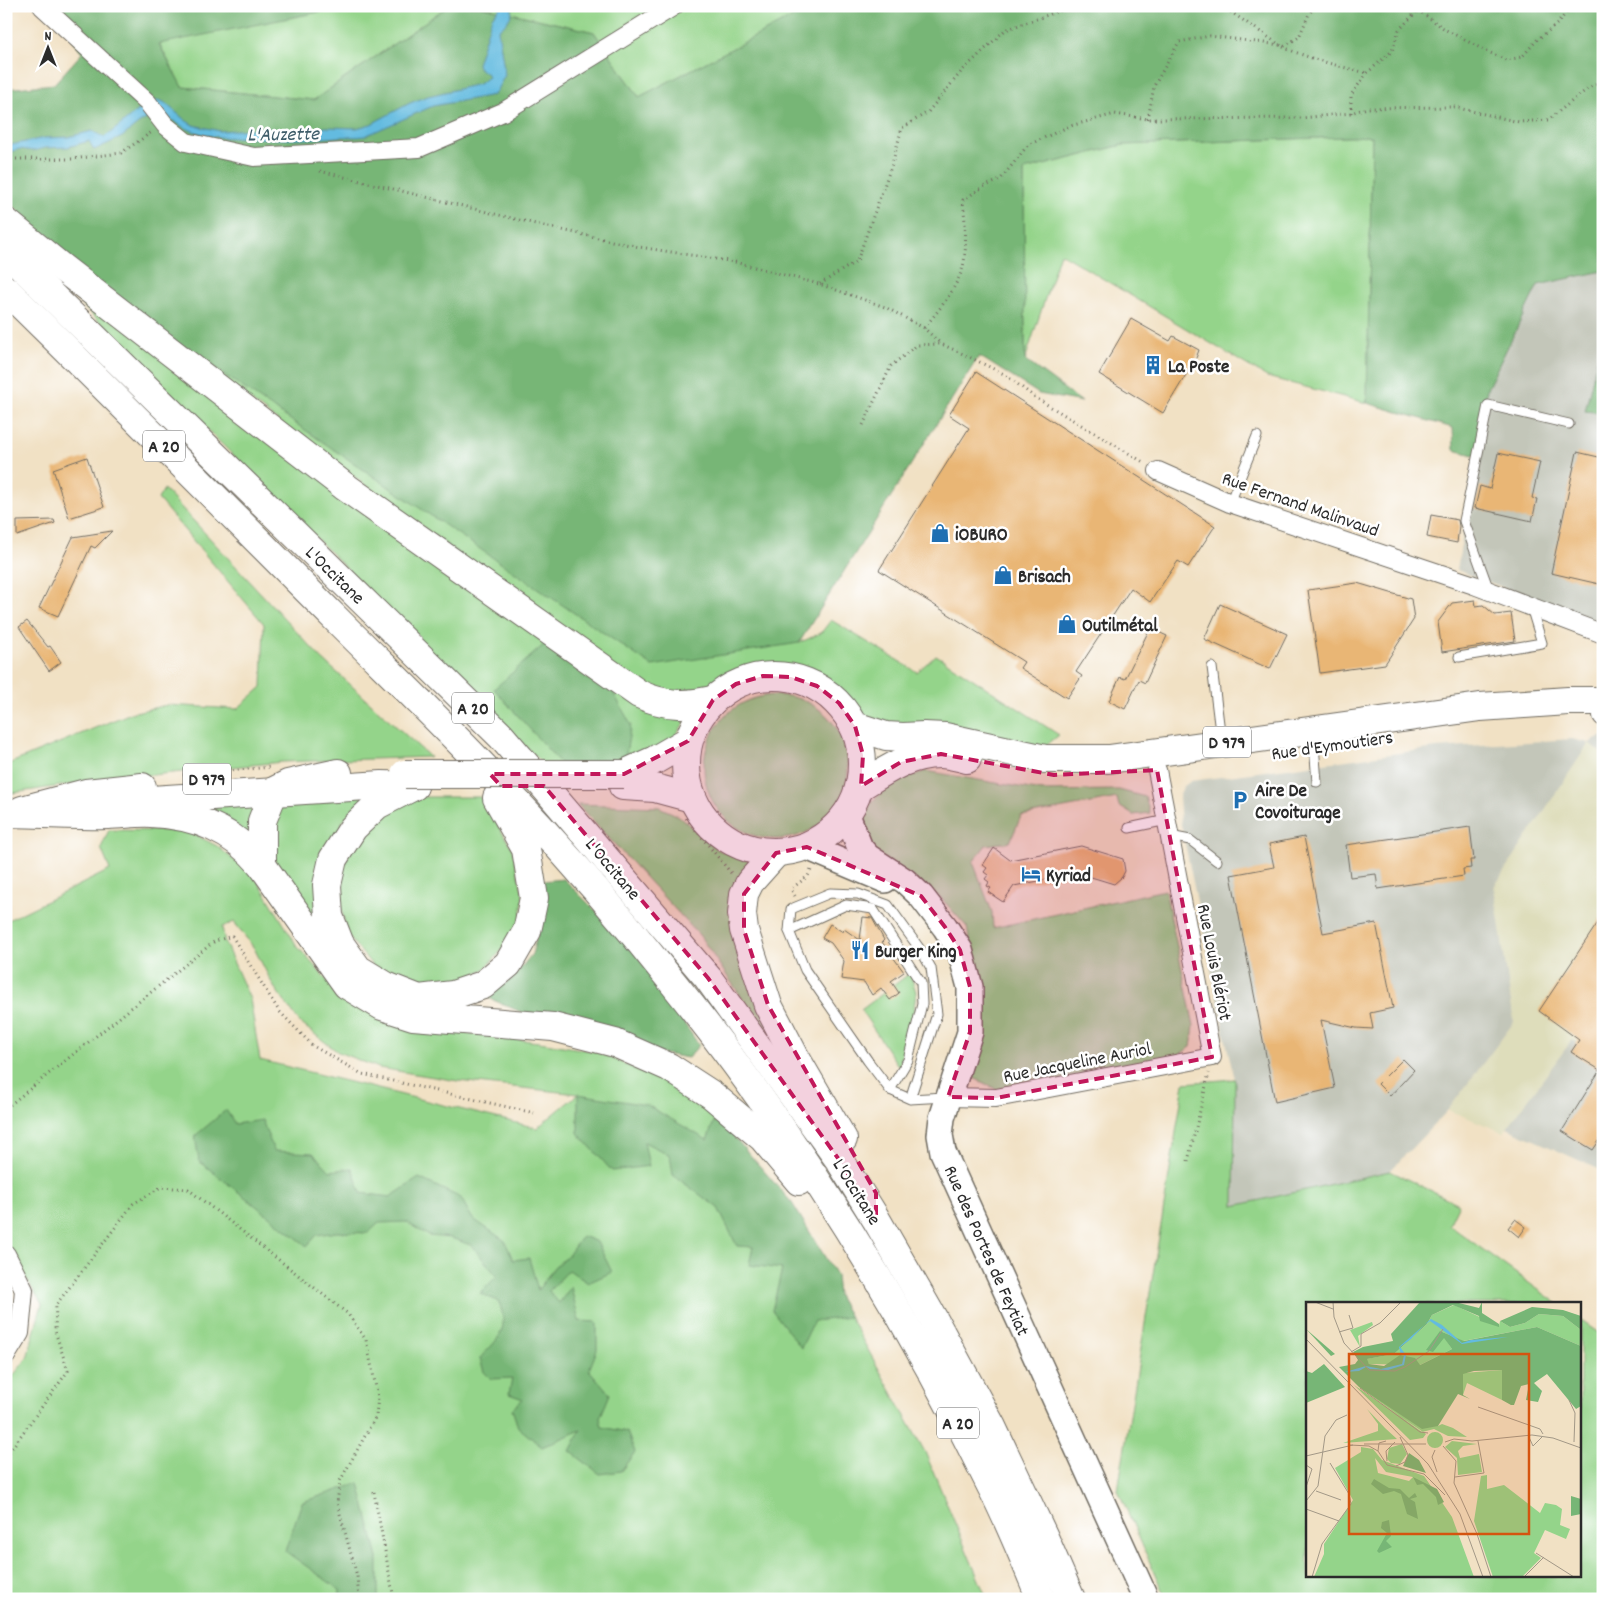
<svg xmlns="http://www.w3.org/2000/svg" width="1609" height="1605" font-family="Dekko,sans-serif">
<rect width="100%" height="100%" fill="#fff"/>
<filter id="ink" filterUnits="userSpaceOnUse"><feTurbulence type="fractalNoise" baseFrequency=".02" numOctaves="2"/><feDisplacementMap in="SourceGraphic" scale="10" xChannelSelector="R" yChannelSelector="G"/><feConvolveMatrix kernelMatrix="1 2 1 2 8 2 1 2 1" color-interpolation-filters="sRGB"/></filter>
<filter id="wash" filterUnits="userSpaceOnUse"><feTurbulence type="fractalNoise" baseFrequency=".0096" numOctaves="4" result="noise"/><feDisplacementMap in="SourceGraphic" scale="20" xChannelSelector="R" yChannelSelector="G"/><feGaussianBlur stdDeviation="1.12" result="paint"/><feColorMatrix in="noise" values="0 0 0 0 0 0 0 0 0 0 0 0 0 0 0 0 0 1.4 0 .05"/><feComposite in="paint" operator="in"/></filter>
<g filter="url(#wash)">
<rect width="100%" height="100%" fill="#f1e1c4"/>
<polygon fill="#deddbb" points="1589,743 1603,754 1603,1056 1572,1040 1507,1128 1503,1132 1448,1110 1514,1022 1494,887"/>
<g fill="#c3c6b9">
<polygon points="1603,271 1603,335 1585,411 1603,413 1603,623 1539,601 1457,570 1487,389 1538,285"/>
<polygon points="1603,736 1603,754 1589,743 1494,887 1514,1022 1448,1110 1390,1171 1234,1206 1235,1079 1228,1051 1181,824 1179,797 1183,787 1191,781 1437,748 1572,739 1589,743"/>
<polygon points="1572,1040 1603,1056 1603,1171 1507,1128"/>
</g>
<g fill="#94d48a" stroke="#60805a" fill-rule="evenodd">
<polygon points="349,6 448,6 314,100 182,87 159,43"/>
<polygon points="480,6 814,6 639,97 594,32"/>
<polygon points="1372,136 1367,403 1267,377 1060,253 1025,360 1024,170 1122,145"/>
<polygon points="49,272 691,713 665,751 622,766 546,767"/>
<polygon points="95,287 799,643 821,633 831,620 917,672 936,655 1059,735 1043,748 867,723 855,707 837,691 811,673 766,664 716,685 697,697 657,696 621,672"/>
<polygon points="164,489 321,658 430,757 282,762 102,780 6,794 6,765 131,713 167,705 237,709 262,687 264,624 158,499"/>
<circle cx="776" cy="767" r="72"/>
<polygon points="926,771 1042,791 1119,790 1145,797 1150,813 1133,815 1119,806 1117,798 1021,816 1010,842 986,845 973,862 992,912 993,928 1165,890 1194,1026 1191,1047 1175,1057 1002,1092 974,1078 976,1058 984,1028 967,927 941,898 875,852 864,831 865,809 890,783"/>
<polygon points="374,793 342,822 334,956 278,873 268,825 281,803"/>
<polygon points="417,797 480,797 512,848 523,894 521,922 509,942 485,969 457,982 427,986 403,983 378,972 347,935 336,883 358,833 395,807"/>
<polygon points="261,799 253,838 174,804"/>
<polygon points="577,804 659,807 679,816 716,849 755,864 738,885 784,1060 700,936"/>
<path d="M109,830L188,831L217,846L256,878L297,946L347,1003L395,1024L546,1043L597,1052L672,1085L716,1116L838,1296L925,1452L987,1599H6V1385L27,1358L42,1304L6,1247V921L110,870L101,848ZM234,922L254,948L274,987L300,1023L338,1052L379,1068L458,1081L578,1094L537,1128L260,1060L250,999L225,943L222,927Z"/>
<polygon points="910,973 916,992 913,1017 899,1067 861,1010"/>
<polygon points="1235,1079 1234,1206 1390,1171 1459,1204 1449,1225 1558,1304 1308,1304 1308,1576 1580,1576 1580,1320 1603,1336 1603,1599 1166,1599 1118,1490 1184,1083"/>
</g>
<g fill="#77b676" stroke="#517050">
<polygon points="52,6 349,6 159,44 182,87 314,100 448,6 480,6 594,32 639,97 814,6 1603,6 1603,271 1538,285 1487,389 1477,456 1454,450 1453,428 1367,403 1372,136 1122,145 1024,170 1025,360 1082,402 1039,394 979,356 799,643 652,666 95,287 6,199 6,89 54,84 82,53"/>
<polygon points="1603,335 1603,413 1585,411"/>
<polygon points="548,641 608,683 631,725 624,765 561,764 494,689"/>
<polygon points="564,879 630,945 699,1045 688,1058 659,1053 528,1015 484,996 512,979 532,954 540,925 542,881"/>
<polygon points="578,1094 647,1105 707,1140 716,1116 792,1203 836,1275 838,1296 850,1317 814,1321 801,1348 772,1310 782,1269 749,1265 753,1247 737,1246 718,1208 673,1175 670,1155 644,1142 649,1166 612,1171 578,1133"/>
<path d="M226,1110L235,1124L262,1120L274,1151L313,1153L330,1171L352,1168L361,1193L390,1197L419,1178L461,1198L472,1218L505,1241L513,1260L529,1258L538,1290L555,1266L567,1257L582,1236L597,1242L612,1272L588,1283L569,1270L549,1291L559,1303L571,1287L579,1321L597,1322V1350L589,1370L610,1394L600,1418L602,1427L627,1432L635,1452L621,1471L600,1474L570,1451L581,1430L542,1447L518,1427L512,1409L523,1399L509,1394L512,1378L491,1379L484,1372L480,1358C500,1337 509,1331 499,1302L480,1293L497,1276L471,1245L451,1238L429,1236L406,1222L379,1223L368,1233L336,1232L317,1235L307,1246L199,1161L195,1136Z"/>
<polygon points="359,1483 378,1558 378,1599 339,1599 340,1590 285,1551 302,1502"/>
</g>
<path fill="#63bbe0" stroke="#477386" d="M499,6H512C514,17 505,24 498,30L505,75L494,95L433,106L365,136C356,138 348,136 338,137C306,140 275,140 243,137C215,141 179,131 161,110L138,124L122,137L94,150L89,141L68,147L45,148L33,151L20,149L6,153V146L44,138L68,137L92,131L104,137C123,126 137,106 159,100L164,102L185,120L193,125L220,131L267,128L288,131L303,128L315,129L326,127L357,128L371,124L410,103L428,96L479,84L488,77L487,74L478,67L477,64L492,17L499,9Z"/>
<g id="blocks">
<g fill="#e9b675">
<polygon points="1131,319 1170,341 1173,336 1199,350 1192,369 1190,368 1163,413 1099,374"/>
<polygon points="976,372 1215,526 1188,567 1178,561 1150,602 1131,588 1076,672 1082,676 1067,698 1020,668 1024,662 879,570 969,428 949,415"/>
<polygon points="1577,452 1603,458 1603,567 1599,584 1551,573"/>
<polygon points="1498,453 1540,462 1532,498 1537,499 1532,521 1475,508 1480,486 1490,489"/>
<polygon points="87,457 104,507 69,518 53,469"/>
<polygon points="1431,515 1458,520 1459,526 1457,543 1427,537"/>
<polygon points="54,520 55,523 17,536 17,521"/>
<polygon points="112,531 95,548 91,546 58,616 39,608 73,537"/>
<polygon points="1357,583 1411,599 1414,619 1385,664 1320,673 1308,590"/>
<polygon points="1475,600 1476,606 1483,605 1495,615 1511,613 1515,641 1442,652 1438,622 1452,603"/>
<polygon points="1220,604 1287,634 1270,669 1204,639"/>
<polygon points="27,621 48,647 50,646 61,662 49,671 19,627"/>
<polygon points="1150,628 1167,636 1145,683 1139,680 1125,709 1109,701 1120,677 1125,679"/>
<polygon points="1470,827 1474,860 1470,860 1471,868 1463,869 1464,876 1378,889 1376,874 1350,877 1346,845"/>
<polygon points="1304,837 1323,933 1376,923 1393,1008 1370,1013 1373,1029 1356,1028 1321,1020 1335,1088 1275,1102 1231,875 1274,867 1269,844"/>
<polygon points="1081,846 1123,859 1125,871 1122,877 1114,884 1078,873 1014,886 1003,902 988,892 991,888 987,886 989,882 985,879 988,875 984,872 987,868 983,865 994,848 1010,860"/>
<polygon points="1603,915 1603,1135 1593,1150 1562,1131 1600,1070 1571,1052 1579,1040 1539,1011"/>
<polygon points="863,917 872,918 884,940 882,942 904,972 891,981 899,993 890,1000 881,988 872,995 864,982 841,979 844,961 831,943 822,938 830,924 843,932 844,929 860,940"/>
<polygon points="1403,1059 1414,1070 1390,1096 1378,1084"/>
<polygon points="1515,1219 1526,1227 1519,1237 1508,1228"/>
</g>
</g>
</g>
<g filter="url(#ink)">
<use href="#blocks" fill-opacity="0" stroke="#706b61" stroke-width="1"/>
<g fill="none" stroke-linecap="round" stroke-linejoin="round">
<g stroke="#706b61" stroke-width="11">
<g id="lane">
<polyline points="1230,503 1257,436"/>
<polyline points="1489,590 1464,521 1488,405 1569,424"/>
<polyline points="1459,657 1542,643 1531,607"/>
<polyline points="1212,667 1221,740"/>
<polyline points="1314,745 1317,782"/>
<polyline points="1129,828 1167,820"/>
<polyline points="1170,836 1190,840 1217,861"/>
<polyline points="789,931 846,905 873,909 921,983 922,1004 908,1060 890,1090"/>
<polyline points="910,1099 937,1014 931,968 922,952 888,905 858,894 830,893 791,909 789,931 805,970 868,1061 890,1090 910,1099 945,1097"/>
</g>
</g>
<g stroke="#706b61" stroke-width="20">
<g id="street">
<polyline points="42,6 148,103 165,125 186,142 254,157 419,148 503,112 674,6"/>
<polyline points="1158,471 1230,503 1474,585 1603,634"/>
<polyline points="1602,716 1603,717"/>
<polyline points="948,1097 996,1098 1212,1057 1157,770"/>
<polyline points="6,1254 24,1290 20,1333 6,1356"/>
</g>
</g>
<g stroke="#706b61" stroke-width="28">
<g id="secondary">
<polyline points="847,815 860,848 868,857 905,881 921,896 945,927 960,950 970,987 970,1032 942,1118 940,1135 943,1152 1146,1599"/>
<polyline points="807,847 885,880"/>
</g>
</g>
<g stroke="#706b61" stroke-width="30">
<g id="primary">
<circle cx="774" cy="764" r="88"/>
<polyline points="855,726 886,736 903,737 924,736 945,737 1045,759 1109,759 1480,707 1568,701 1603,701"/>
<polyline points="624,774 655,760 688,741"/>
<polyline points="623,786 655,788 692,798"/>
<path d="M861,786C886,770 909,754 940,754C948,754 958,757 967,759"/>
<polyline points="121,802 382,785 414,786"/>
<polyline points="22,810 86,793 142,787"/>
</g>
</g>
<g stroke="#706b61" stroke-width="30">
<g id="highway">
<path d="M6,222L61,267L344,486L639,694C665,706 685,706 713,700"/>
<polyline points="6,251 501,736 708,978 840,1161 876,1219 933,1318 992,1427 1044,1537 1071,1599"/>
<path d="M6,290C117,398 226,509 335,618C383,666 432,713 479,762C547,832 613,907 674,984C801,1142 908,1316 997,1498C1013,1531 1027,1565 1041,1599"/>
<polyline points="338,773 288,784 274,791 262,821 262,865 347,985 382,1006 413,1016 553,1027 615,1043 669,1067 712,1095 763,1138 799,1181"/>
<polyline points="414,786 377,805 353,828 333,859 327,885 329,916 340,944 358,969 386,986 419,999 453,995 483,985 508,964 527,931 534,898 526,849 497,798"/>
<path d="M12,813C44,814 76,816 108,815C122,815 137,812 151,813C196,815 233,830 262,865"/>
<polyline points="776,853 750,882 744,894 742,914 744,930 768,1005 794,1055 843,1139"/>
</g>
</g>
<g stroke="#706b61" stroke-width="3" stroke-dasharray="1 4" stroke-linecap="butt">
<polyline points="1222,6 1283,47 1299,37 1309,14 1315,6"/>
<polyline points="1466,6 1474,8 1480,6"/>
<polyline points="1418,10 1446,30 1484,50 1506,60 1522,57 1537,40 1557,24 1572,6"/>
<path d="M1283,47C1310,59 1338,66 1367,73"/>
<polyline points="1351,113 1351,95 1367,73 1392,51 1399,30 1422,6"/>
<polyline points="1148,119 1154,86 1179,42 1210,36 1280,45"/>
<polyline points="6,159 72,159 121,153 152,132"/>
<polyline points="320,171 544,226 639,247 735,262 819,284 885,307 924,328 941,344"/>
<polyline points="820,284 857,261 892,164 902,128 928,112 961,72 1005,30 1073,6"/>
<path d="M924,328C939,310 954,292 962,270C968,252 965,219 963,200L983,187L1000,180L1028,145L1070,126L1115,114L1148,119L1302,118L1351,113L1367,108L1454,107L1519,122L1548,120L1590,87L1603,82"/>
<polyline points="863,425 891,366 917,345 941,344 959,352 1004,374 1036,398 1145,463"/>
<polyline points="183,775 271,767"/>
<polyline points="686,818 731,873"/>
<polyline points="795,896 791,889 808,876 811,870"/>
<polyline points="6,1108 215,941 232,936 279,1011 313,1046 362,1074 534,1113"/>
<polyline points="1188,1161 1209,1073"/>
<polyline points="6,1456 68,1371 55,1331 56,1305 133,1204 161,1187 188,1189 348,1314 366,1340 378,1397 376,1416 340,1481 337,1503 357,1576 359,1599"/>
<polyline points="374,1492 394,1599"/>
<polyline points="6,1597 8,1599"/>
</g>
<use href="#lane" stroke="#fff" stroke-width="9"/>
<use href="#street" stroke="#fff" stroke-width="18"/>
<use href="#secondary" stroke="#fff" stroke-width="25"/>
<use href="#primary" stroke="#fff" stroke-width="28"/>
<use href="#highway" stroke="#fff" stroke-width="28"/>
<g stroke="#706b61" stroke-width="30" stroke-linecap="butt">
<polyline id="primary-bridge" points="405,774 624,774"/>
</g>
<use href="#primary-bridge" stroke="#fff" stroke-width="28"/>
</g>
</g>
<path fill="#c2185b" fill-opacity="0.2" stroke="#c2185b" stroke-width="4" stroke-dasharray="10 6" stroke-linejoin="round" d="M763,676L791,677L817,686L839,703L855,726L863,755L861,786L901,762L941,754L1054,775L1157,770L1212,1057L996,1098L948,1097L970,1032V987L960,950L945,927L921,896L807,847L776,853L744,894V930L768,1005L876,1193V1219L840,1161L708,978L544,786H501L490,774H624L688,741L713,700L736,684Z"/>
<defs>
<g id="building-bare" transform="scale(1.5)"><path d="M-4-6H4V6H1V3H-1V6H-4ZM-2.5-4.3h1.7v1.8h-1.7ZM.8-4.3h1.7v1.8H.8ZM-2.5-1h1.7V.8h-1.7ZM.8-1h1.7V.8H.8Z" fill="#1f6fb2" stroke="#fff" stroke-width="2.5" paint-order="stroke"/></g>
<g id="shop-bare" transform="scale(1.5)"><path d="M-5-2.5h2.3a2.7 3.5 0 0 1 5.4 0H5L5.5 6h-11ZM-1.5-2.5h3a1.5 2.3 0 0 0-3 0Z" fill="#1f6fb2" stroke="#fff" stroke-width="2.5" paint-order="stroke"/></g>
<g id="parking-bare" transform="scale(1.5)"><path d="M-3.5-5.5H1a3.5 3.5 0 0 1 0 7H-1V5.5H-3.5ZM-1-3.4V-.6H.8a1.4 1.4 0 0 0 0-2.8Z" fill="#1f6fb2" stroke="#fff" stroke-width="2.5" paint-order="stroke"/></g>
<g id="hotel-bare" transform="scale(1.5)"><path d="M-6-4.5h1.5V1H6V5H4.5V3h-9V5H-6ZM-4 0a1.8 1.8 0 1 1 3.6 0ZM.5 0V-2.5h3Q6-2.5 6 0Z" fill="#1f6fb2" stroke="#fff" stroke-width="2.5" paint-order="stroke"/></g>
<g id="restaurant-bare" transform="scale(1.5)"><path d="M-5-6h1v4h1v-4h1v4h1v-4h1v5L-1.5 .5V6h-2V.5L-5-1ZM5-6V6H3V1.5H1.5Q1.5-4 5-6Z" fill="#1f6fb2" stroke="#fff" stroke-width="2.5" paint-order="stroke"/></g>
</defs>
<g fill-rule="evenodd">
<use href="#building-bare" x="1153" y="365"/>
<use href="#shop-bare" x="940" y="533"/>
<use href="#shop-bare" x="1003" y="575"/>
<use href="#shop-bare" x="1067" y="624"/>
<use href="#parking-bare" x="1240" y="800"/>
<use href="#hotel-bare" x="1031" y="874"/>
<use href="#restaurant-bare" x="860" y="950"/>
</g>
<g text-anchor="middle" stroke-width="5" stroke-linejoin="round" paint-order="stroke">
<g fill="#fff" stroke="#6b6b6b" stroke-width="1">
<rect x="143" y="430.5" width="42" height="31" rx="4"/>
<rect x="452" y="692.5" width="42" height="31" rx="4"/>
<rect x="1203" y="726.5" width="48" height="31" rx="4"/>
<rect x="183" y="763.5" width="48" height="31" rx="4"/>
<rect x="937" y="1407.5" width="42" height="31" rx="4"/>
</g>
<g font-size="18" font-weight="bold" fill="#2b2b2b">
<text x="164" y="452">A 20</text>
<text x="473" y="714">A 20</text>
<text x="1227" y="748">D 979</text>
<text x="207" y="785">D 979</text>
<text x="958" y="1429">A 20</text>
</g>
<g font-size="19" font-weight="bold" fill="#2b2b2b" stroke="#fff" text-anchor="start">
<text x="1168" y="372">La Poste</text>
<text x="955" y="540">iOBURO</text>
<text x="1018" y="582">Brisach</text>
<text x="1082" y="631">Outilmétal</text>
<text x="1255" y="796">Aire De<tspan x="1255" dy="22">Covoiturage</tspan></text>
<text x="1046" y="881">Kyriad</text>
<text x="875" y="957">Burger King</text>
</g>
<g font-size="19" fill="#2b2b2b" stroke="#fff">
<text transform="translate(1301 503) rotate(19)" y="7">Rue Fernand Malinvaud</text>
<text transform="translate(336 574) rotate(44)" y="7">L'Occitane</text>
<text transform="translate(1332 744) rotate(-8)" y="7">Rue d'Eymoutiers</text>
<text transform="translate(614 868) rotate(50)" y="7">L'Occitane</text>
<text transform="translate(1216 962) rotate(79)" y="7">Rue Louis Blériot</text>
<text transform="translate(1077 1061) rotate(-11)" y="7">Rue Jacqueline Auriol</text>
<text transform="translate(858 1191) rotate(58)" y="7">L'Occitane</text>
<text transform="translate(988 1250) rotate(66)" y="7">Rue des Portes de Feytiat</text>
</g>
<g font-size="20" font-style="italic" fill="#3f5d6a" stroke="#fff">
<text transform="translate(283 133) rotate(-1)" y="7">L'Auzette</text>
</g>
</g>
<g transform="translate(1306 1302)">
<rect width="275" height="275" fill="#f1e1c4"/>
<path d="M148,3L193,24L194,19L204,25L219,21L233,12L257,14L275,28V44L231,25L157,39L134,29L146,47L114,63L63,62L60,57L88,52L121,22L126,13ZM66,20L67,23L52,34L54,45L44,28ZM196,68V98L161,81L157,93V71ZM48,83L120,132L117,136L104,138ZM53,85L132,124L136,122L147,126L161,135L142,134L128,127L116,130ZM61,107L79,126L91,137L37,141L72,129V122ZM121 138a8 8 0 1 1 16 0a8 8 0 1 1-16 0ZM146,139L171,142L157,144L152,149L154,156L173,152L176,170L152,173L151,156L139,145ZM96,142L101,152L94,162L85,161L81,157L83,146ZM55,145L67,147L76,158L118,174L146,215L168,275H8L18,252V242L47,198L29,166L55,150ZM69,156L80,170L107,175L103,179L72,171ZM181,173V187L198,183L234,211L239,201L250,203L256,207L254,223L264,227L260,237L239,228L228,251L235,256L216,275H187L168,219L175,174Z" fill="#94d48a" fill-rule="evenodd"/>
<path d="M114,0H149L173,6L176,0V11L193,22V25L174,19L173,14L147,3L126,13L121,22L88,52L61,57L63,62L78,64L94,53L109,56L114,63L146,47L138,36L127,50L120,48L134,29L158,39L231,25L275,44V104L270,107L241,72L228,81L236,89L232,100L220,98L223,82L215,84L208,103H205L196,98V68L168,69L157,72V93L164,97L152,92L132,124L116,127L53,85L33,65L49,62L52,58L47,50L57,45L87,39L85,32ZM226,5L257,8L275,14V28L257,14L233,12L219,21L204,25L194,19ZM0,27L29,52L25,54ZM18,62L39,85L0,101V69L6,71ZM103,151L113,158L120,171L97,164ZM107,175L131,187L138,200L132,203L130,195L117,182L111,183ZM68,177L83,186L94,187L103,196L109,191L111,195L104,197L109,200L112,217L101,212L95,192L88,189L77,192L65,182ZM265,194L275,197V212L265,214ZM83,218L85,234L80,239L86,245L73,251L71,249L81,231L75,226L76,220Z" fill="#77b676"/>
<path d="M125,17L136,23L156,41L165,38L202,35L156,42L124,19L118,23L105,37L94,45L100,53L98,63L82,68L64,67L60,65L53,69L39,70L60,64L75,67L96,62L98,53H95L93,45Z" fill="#63bbe0"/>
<path fill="none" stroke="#a29887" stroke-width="1" d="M9,0L27,7M27,0L28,15L38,41L63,68L89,69L99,65L123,49L137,27M33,30L47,26L43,13M0,37L122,162L154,212L177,275M45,50L55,44V32L74,21L95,0M54,86L114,130L122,131M263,98L269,111L268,140M172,105L234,127L237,132M222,133L227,144L236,135M80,139L73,141L72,149L81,163L118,172L139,193M139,140L148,137L166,139L226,133L247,136L275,146M58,142H120M44,143L63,144L72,149M137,144L150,159L148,181L171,232L185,275M129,148L126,155L131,170M0,154L47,143M81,159L80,149L89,140M0,163L6,167L0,185M90,164L99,160L102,153L94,135M149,175L178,171L172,139M10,189L35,198M0,199L12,184L19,134L30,118L41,113M0,207L33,219M230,251L268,275M6,275L16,242L45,202L43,192L24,161M218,275L238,255"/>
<path fill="#d5540f" fill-opacity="0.15" stroke="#d5540f" stroke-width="2.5" d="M43,52H223V232H43Z"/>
<rect width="275" height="275" fill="none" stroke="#2b2b2b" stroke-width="2.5"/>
</g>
<rect width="1609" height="1605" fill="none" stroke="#fff" stroke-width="25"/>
<g transform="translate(48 48)" stroke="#ffffff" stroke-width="4" paint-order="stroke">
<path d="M0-4L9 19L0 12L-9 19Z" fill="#2b2b2b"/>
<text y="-8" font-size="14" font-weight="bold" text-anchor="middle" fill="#2b2b2b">N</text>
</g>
</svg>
